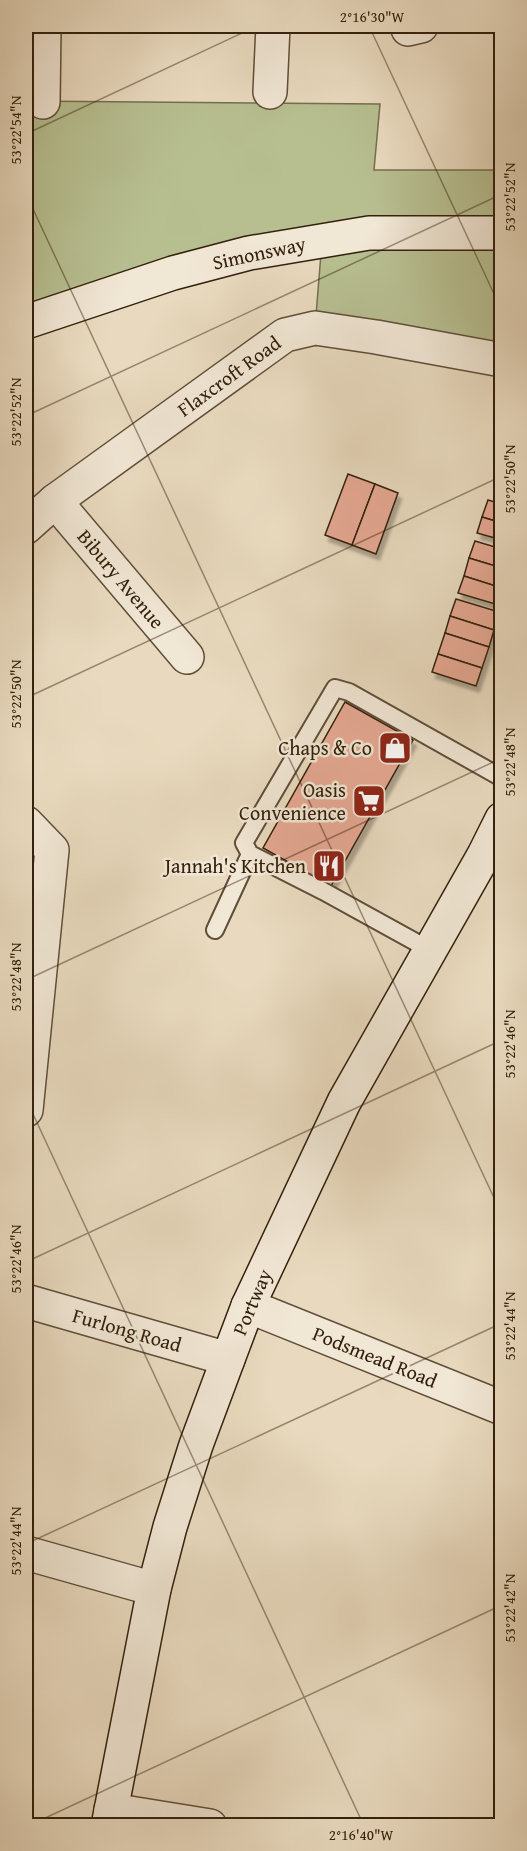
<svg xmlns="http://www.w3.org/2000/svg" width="527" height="1851" font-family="'Gentium Book Plus',serif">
<defs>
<filter id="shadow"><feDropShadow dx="3.5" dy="6" stdDeviation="1.5" flood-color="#0004"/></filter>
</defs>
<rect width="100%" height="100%" fill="#e9dabf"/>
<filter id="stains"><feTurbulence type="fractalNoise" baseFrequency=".00333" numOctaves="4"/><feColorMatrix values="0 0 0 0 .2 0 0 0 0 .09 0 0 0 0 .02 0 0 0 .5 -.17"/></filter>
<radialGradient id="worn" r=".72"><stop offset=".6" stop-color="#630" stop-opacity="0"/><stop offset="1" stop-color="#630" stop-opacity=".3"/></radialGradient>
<polygon fill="#b7bf91" stroke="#75704e" stroke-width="1.5" points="26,101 380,104 374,170 501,170 501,360 315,328 322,241 26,322"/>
<g fill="#e6a893" stroke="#33200c" stroke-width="1.5" filter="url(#shadow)">
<polygon points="348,474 375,484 352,545 325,535"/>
<polygon points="375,484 398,493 376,554 352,545"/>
<polygon points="488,500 502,504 502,523 482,517"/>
<polygon points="482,517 502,523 502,540 477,533"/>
<polygon points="475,541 502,549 502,568 469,558"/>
<polygon points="469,558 502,568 502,588 464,576"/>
<polygon points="464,576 502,588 502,606 458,593"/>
<polygon points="456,599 499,612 494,630 450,616"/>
<polygon points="450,616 494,630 489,647 445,633"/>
<polygon points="445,633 489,647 482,668 438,654"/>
<polygon points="438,654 482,668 476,686 432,672"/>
<polygon points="345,702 413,740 331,886 263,848"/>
<polygon points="26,1817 47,1821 46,1826 26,1826"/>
</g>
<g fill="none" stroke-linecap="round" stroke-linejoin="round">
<g stroke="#604e39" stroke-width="20">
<g id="lane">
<polyline points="215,930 250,854"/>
<polyline points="430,950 323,891 250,854 244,843 335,688 349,692 502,778"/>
</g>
</g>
<g stroke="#604e39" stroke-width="36">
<g id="street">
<polyline points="408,29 421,26"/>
<polyline points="270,92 273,26"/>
<polyline points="43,102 44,26"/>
<polyline points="55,501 187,657"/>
<polyline points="26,527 55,501 285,335 315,328 376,337 502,360"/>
<polyline points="26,823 52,850 26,1110"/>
<polyline points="26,1301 228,1359"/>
<polyline points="248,1306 502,1408"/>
<polyline points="26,1553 154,1589"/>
<polyline points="111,1810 210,1826"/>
</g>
</g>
<g stroke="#33200c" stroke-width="36">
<g id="secondary">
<polyline points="26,322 173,273 249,253 369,233 502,233"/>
<polyline points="108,1826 154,1589 170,1527 196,1445 228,1359 248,1306 344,1102 484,855 502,819"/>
</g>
</g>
<use href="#lane" stroke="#f1e7d5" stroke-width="16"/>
<use href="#street" stroke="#f1e7d5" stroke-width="33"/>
<use href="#secondary" stroke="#f1e7d5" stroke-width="33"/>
</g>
<path fill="none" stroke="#33200c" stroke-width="1.5" stroke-opacity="0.45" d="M369,26L502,311M26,134L257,26M26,194L502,1215M26,416L502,194M26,698L502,476M26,980L502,758M26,1099L364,1826M26,1262L502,1040M26,1544L502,1323M28,1826L502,1605"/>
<defs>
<g id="shop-square" transform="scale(1.725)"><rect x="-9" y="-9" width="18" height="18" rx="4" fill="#8f2418" stroke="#f1e7d5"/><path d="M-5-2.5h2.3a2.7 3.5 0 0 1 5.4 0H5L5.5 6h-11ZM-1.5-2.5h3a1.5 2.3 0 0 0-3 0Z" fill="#fff"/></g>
<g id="supermarket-square" transform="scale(1.725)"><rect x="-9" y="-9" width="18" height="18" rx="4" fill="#8f2418" stroke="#f1e7d5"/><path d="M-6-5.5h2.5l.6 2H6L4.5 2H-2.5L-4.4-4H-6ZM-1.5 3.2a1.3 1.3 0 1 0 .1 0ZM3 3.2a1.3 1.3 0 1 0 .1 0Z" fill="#fff"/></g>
<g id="restaurant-square" transform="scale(1.725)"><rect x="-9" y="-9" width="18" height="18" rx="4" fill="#8f2418" stroke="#f1e7d5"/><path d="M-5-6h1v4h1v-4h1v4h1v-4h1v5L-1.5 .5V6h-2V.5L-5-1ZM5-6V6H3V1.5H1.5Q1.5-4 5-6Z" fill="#fff"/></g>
</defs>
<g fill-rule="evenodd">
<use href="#shop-square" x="395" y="748"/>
<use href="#supermarket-square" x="369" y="801"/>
<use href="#restaurant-square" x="329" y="866"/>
</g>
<g text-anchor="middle" stroke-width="5" stroke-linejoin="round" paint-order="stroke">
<g font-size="20" fill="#33200c" stroke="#f1e7d5">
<text transform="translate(259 253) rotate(-12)" y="7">Simonsway</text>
<text transform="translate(229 376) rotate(-36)" y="7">Flaxcroft Road</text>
<text transform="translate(121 579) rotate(50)" y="7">Bibury Avenue</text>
<text transform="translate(252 1302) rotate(-67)" y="7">Portway</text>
<text transform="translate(127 1330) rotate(16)" y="7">Furlong Road</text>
<text transform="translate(375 1357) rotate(22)" y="7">Podsmead Road</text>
</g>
<g font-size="20" fill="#33200c" stroke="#f1e7d5" text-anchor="end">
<text x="372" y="755">Chaps &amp; Co</text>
<text x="346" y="797">Oasis<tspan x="346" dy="23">Convenience</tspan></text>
<text x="306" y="873">Jannah's Kitchen</text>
</g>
</g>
<rect width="527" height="1851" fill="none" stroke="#e9dabf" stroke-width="66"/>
<rect x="33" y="33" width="461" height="1785" fill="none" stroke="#33200c" stroke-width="2"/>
<g font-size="15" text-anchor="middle" fill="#33200c">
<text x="372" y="22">2°16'30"W</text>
<text transform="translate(16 130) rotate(-90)" y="5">53°22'54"N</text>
<text transform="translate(510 197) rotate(-90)" y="5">53°22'52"N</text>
<text transform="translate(16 412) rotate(-90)" y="5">53°22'52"N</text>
<text transform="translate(510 479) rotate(-90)" y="5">53°22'50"N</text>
<text transform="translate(16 694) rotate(-90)" y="5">53°22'50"N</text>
<text transform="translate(510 762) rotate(-90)" y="5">53°22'48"N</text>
<text transform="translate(16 977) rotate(-90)" y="5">53°22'48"N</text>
<text transform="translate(510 1044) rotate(-90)" y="5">53°22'46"N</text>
<text transform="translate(16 1259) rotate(-90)" y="5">53°22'46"N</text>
<text transform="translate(510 1326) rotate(-90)" y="5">53°22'44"N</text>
<text transform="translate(16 1541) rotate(-90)" y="5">53°22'44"N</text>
<text transform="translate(510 1608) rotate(-90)" y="5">53°22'42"N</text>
<text x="361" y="1840">2°16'40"W</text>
</g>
<rect width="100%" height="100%" filter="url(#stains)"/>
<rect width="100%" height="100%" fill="url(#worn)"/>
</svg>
